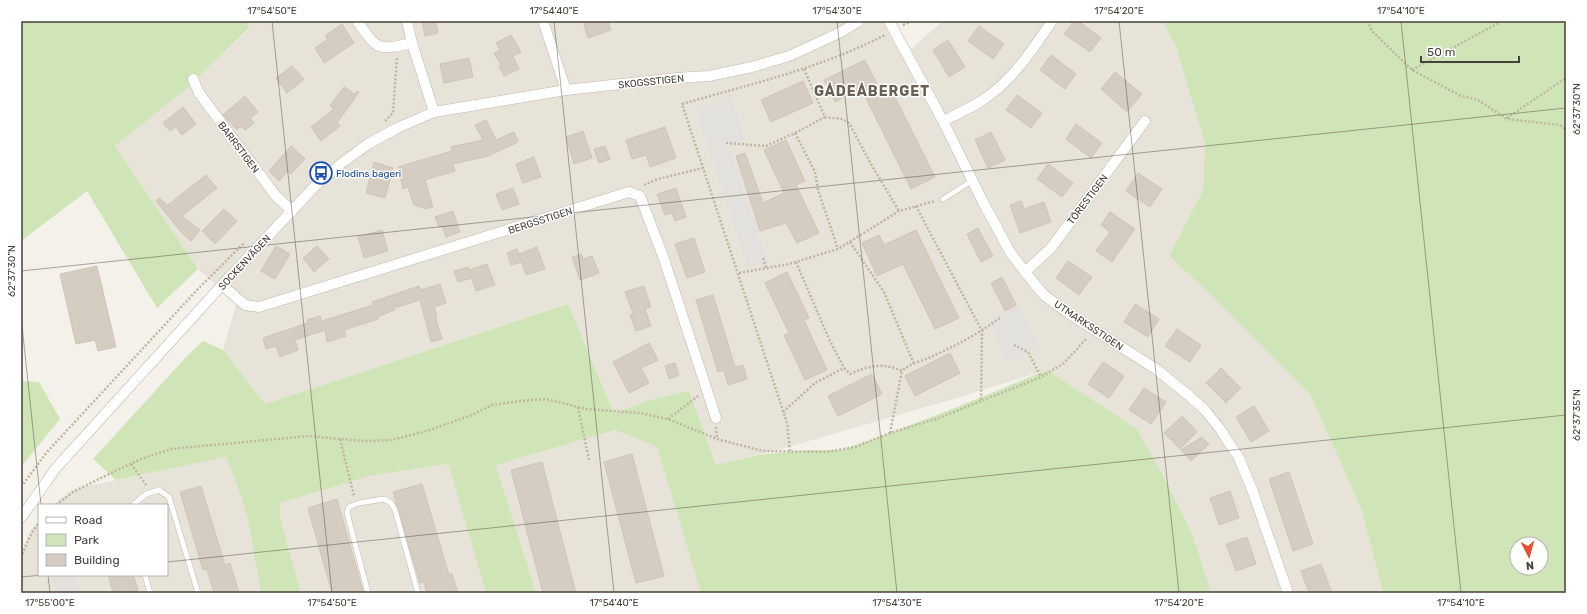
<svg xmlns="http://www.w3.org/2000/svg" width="1587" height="614" font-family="Rubik,sans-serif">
<rect width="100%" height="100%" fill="#f4f1ea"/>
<g fill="#e7e3d9">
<polygon points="247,21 895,21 911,49 943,21 1162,21 1175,44 1205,144 1203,190 1169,256 1213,297 1311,396 1362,511 1383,593 1211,593 1193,536 1165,479 1137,429 1047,370 943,402 785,448 716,465 689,391 649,400 614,413 568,304 265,404 223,350 239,295 220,288 198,269 115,146 185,90 249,29"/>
<polygon points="615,430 657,447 701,593 536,593 496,465"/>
<polygon points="226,457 241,496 248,521 261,593 21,593 21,555 31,530 39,521 39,575 167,575 167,505 54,505 60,499 74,489"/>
<polygon points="448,464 486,593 301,593 280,518 279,503 369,476"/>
</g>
<g fill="#cfe5b7" fill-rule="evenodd">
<polygon points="21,21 247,21 249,28 185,90 115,146 198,269 157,308 87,191 21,241"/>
<path d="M1162,21H1566V593H1383L1362,511L1311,396L1213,297L1169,256L1203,190L1205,144L1175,44ZM1517,544H1541V568H1517Z"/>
<polygon points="568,304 614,413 649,400 689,391 716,465 758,455 810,450 842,450 890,433 962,405 1047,370 1137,429 1165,479 1193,536 1211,593 701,593 657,447 615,430 496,465 536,593 486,593 448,464 369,476 280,503 280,518 301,593 261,593 248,521 241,496 226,457 116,480 93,459 187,356 203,341 223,350 265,404"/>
<polygon points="21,381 39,382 60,419 21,467"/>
</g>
<g fill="#e3e1de">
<polygon points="732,99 746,141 729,147 768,262 748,269 695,111"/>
<polygon points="1019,305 1039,347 1007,362 987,320"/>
<polygon points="50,575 75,575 80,593 56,593"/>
</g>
<g fill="#d5cdc1" stroke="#cfc5b4">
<polygon points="422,21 436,21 438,33 425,36"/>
<polygon points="583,21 608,21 611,30 588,38"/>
<polygon points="1074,21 1078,21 1101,38 1090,52 1064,34"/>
<polygon points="342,24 354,43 324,63 315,48 328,39 325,36"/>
<polygon points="979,26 1004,44 993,59 968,41"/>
<polygon points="511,35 521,52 513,56 519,69 504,76 499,66 501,65 494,53 500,50 496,43"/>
<polygon points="948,40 965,67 949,77 933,50"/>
<polygon points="1051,55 1076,74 1065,89 1040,70"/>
<polygon points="469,58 473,77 444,83 440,64"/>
<polygon points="865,60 882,94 891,89 935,177 911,189 861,88 835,102 824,80"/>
<polygon points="292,66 304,79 287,93 276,78"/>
<polygon points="1115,72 1142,94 1127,112 1101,89"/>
<polygon points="803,81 813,103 771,122 761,100"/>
<polygon points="344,87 353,93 351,96 358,91 359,92 337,123 340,126 321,141 311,127 334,109 330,106"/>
<polygon points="1017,95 1042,113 1031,128 1006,110"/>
<polygon points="245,96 258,112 250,118 254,123 245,130 241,126 237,130 223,115"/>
<polygon points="183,107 196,124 182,135 176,127 170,131 163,123"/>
<polygon points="486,120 496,140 514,132 518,142 488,156 453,164 455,171 425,180 433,207 426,209 414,205 408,187 403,189 398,167 452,151 451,147 483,140 475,125"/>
<polygon points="1076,124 1102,143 1091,158 1066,139"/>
<polygon points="665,127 676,158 650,167 646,155 632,159 626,140"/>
<polygon points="583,131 592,158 574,164 566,137"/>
<polygon points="991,132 1005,160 988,168 975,140"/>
<polygon points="786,140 805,181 796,185 819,233 797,243 786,223 760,231 736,156 745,153 763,203 784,193 764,150"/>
<polygon points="291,146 305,159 291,174 288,171 279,181 269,171"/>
<polygon points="605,146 610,159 599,163 594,149"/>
<polygon points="534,157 541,177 523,183 516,164"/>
<polygon points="374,162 393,168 385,198 366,193"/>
<polygon points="1048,164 1073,183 1062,197 1037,179"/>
<polygon points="1138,173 1162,189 1150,207 1126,191"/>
<polygon points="206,175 217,188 182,216 200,230 191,241 181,232 156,201 159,198 170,207 168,205"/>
<polygon points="513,188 519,204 502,210 496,194"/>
<polygon points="676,188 686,217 675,221 672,213 665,215 657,194"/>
<polygon points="1021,201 1024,209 1044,202 1051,222 1020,233 1010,205"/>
<polygon points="224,209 237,221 215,244 202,231"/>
<polygon points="453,211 460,232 446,237 442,226 439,227 435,217"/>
<polygon points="1110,212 1135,229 1112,262 1096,251 1110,232 1101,225"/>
<polygon points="978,228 993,256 981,262 967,234"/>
<polygon points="382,230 388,251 364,258 358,237"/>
<polygon points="916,230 959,318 935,329 903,264 877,276 862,243 879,235 884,245"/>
<polygon points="694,238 705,272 687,278 675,244"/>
<polygon points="276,246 290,254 275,279 261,271"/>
<polygon points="317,246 329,259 314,272 303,258"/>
<polygon points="537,247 545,269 526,275 519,254"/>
<polygon points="517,249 522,262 511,265 507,253"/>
<polygon points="581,254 583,259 592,256 599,273 580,280 572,257"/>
<polygon points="1068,261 1092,277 1079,295 1056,278"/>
<polygon points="487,264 495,285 476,291 469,270"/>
<polygon points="97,266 116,347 98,351 95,340 76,344 60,274"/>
<polygon points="468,267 472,278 458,282 454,271"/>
<polygon points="787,272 809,318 804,320 827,370 805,380 784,335 789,333 765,283"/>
<polygon points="1002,277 1016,305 1005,311 991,283"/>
<polygon points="440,284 446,303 434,307 437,316 435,316 442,339 431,342 420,300 394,308 395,310 377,317 378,319 344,330 346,336 327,342 325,330 295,340 298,350 280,357 276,346 266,349 263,338 308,323 307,320 320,316 322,321 373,305 372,302 419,286 421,290"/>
<polygon points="644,286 651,307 645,309 651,326 636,331 630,315 633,313 625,292"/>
<polygon points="713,295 735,367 743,365 747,379 728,385 724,370 718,372 696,300"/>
<polygon points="1135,304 1159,319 1148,337 1124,322"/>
<polygon points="1177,329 1201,345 1190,362 1165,346"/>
<polygon points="649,343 658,360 641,368 649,383 629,393 613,362"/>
<polygon points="950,353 960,373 915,396 905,376"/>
<polygon points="1103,362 1124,376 1109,398 1088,384"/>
<polygon points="675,363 679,375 669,379 665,366"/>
<polygon points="1221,368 1241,388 1226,403 1206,383"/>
<polygon points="872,374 882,394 838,416 828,396"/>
<polygon points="1144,388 1166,402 1151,424 1129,410"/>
<polygon points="1254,406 1269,431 1251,442 1236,417"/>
<polygon points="1182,416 1197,432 1180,449 1164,433"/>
<polygon points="1202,437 1209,444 1191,461 1181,450"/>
<polygon points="632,454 664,576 636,583 604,462"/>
<polygon points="542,462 576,593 543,593 511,470"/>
<polygon points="1289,472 1313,544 1293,551 1269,479"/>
<polygon points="422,484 449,575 452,574 458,593 427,593 424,582 420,583 393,492"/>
<polygon points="201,486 225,565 230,563 239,593 214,593 207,569 203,570 180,492"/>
<polygon points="1230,491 1239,518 1219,525 1210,498"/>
<polygon points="337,499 363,591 355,593 332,593 308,508"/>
<polygon points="1247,537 1256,564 1236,571 1226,544"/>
<polygon points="1321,564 1332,593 1309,593 1301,571"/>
<polygon points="108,575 133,575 138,590 129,593 113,593"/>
</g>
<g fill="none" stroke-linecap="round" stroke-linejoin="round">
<g stroke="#bfb9ad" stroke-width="6">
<g id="service">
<polyline points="943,199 972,181"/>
<polyline points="133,505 146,494 159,490 169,497 198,593"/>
<polyline points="145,575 150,593"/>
<polyline points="368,593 347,513 349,507 359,503 384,499 391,503 395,510 418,593"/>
</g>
</g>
<g stroke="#bfb9ad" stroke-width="11">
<g id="minor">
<path d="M357,21C378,50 376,51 412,43"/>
<polyline points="407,21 412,43 434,112"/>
<polyline points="543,21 566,90"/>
<polyline points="889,21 943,121 983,202 1010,252 1025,272 1044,295 1071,315 1156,369 1187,394 1205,410 1220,429 1239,458 1253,492 1288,593"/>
<polyline points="193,79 199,93 276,196 292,211"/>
<path d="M943,121C955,115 969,109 981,101C1012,82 1032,50 1052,21"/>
<polyline points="1025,272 1051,248 1145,121"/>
<polyline points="222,285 245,305 259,307 629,192 640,196 664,259 716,418"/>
<polyline points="21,518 56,468 222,285 318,183 342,163 368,144 397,128 434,112 566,90 676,78 709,76 752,67 789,56 809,47 841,32 859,21"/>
</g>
</g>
<g stroke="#bfb5a0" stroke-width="2.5" stroke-dasharray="2 2" stroke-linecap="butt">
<polyline points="1367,21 1373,32 1412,70 1459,95 1478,100 1507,119 1560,125 1566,130"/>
<polyline points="903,25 912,21"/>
<polyline points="804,69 825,117 842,119 849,123 871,164 899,211"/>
<polyline points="1412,70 1502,21"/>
<polyline points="1507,118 1566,78"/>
<polyline points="385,121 393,113 397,57"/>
<polyline points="795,133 815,172 818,190 838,249"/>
<polyline points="726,143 766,146 795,133 825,117"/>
<polyline points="644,185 658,179 703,168"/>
<polyline points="916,206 982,331 981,402"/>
<polyline points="850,242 884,292 914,364"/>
<polyline points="763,258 766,268"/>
<polyline points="796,262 829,339 844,368"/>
<polyline points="739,273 789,264 838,249 899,211 935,201"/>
<polyline points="1014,345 1028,352 1041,377"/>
<polyline points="578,407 589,460"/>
<path d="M783,412L815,383L844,368L850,374C868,366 883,362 902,371C910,363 923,361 933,356C957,345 980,333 1001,317"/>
<polyline points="668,419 698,396"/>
<polyline points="716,427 717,439"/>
<polyline points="890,433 902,371"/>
<polyline points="340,439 354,496"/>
<path d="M790,451L787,423L682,104C751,84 821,68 885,35"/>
<polyline points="131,464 147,486"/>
<polyline points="21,487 47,452 197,290 245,242"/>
<polyline points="56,505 73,492 107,475 141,459 171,449 308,436 364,441 391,440 427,431 472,415 492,405 520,401 546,399 586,409 640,413 668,419 717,439 763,451 827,452 855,447 890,433 939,418 1041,377 1064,363 1087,338"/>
<path d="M21,558C26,545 30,533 39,523"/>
</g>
<use href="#service" stroke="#fff" stroke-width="5"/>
<use href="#minor" stroke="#fff" stroke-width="10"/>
</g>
<path fill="none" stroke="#474239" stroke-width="1" stroke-opacity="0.45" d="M272,21L332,593M554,21L614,593M837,21L897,593M1119,21L1179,593M1401,21L1461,593M21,271L1566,108M21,316L41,505M167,562L1566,415M48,575L50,593M21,577L43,575"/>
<defs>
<g id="bus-ring" transform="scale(1.15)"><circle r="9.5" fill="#fff" stroke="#1a4fb4" stroke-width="1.5"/><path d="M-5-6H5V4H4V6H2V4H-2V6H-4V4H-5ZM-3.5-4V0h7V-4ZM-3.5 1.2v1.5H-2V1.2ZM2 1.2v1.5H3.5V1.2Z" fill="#1a4fb4"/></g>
</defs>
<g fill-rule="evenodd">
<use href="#bus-ring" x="321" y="173"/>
</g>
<g text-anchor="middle" stroke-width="3" stroke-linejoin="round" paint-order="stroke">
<g font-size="10" fill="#474239" stroke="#fff">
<text transform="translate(651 81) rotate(-6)" y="4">SKOGSSTIGEN</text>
<text transform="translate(239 147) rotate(53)" y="4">BARRSTIGEN</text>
<text transform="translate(1087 199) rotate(-53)" y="4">TÖRESTIGEN</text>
<text transform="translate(540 220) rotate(-18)" y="4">BERGSSTIGEN</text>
<text transform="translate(244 262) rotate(-47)" y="4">SOCKENVÄGEN</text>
<text transform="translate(1089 325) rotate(34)" y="4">UTMARKSSTIGEN</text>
</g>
<g font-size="10" fill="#164399" stroke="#fff" text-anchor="start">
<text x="336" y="177">Flodins bageri</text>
</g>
<g font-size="14" font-weight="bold" letter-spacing="1" fill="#696051" stroke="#fff">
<text x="872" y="96">GÅDEÅBERGET</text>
</g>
</g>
<rect width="1587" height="614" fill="none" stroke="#ffffff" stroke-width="44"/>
<rect x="38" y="504" width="130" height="72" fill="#ffffff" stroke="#b5b3b0"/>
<rect x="46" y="517" width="20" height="6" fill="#ffffff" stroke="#b5b3b0"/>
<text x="74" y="524" font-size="12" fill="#474239">Road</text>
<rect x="46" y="534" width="20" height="12" fill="#cfe5b7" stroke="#b5b3b0"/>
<text x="74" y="544" font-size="12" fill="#474239">Park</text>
<rect x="46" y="554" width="20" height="12" fill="#d5cdc1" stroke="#b5b3b0"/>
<text x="74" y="564" font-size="12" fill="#474239">Building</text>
<g transform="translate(1529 556) rotate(174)"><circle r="19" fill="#ffffff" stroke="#b5b3b0"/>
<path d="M0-3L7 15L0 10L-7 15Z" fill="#e94e2c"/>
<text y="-6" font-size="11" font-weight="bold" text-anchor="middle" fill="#474239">N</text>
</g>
<path d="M1421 56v6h98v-6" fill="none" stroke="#474239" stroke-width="2"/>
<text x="1427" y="56" font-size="12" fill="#474239" stroke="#ffffff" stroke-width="3" paint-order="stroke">50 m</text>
<rect x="22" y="22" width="1543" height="570" fill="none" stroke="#474239" stroke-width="1.5"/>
<g font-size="10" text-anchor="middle" fill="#474239">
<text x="272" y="14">17°54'50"E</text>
<text x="554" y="14">17°54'40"E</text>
<text x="837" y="14">17°54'30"E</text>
<text x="1119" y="14">17°54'20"E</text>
<text x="1401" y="14">17°54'10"E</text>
<text transform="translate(1576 109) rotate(-90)" y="4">62°37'30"N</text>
<text transform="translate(11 271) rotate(-90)" y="4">62°37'30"N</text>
<text transform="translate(1576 415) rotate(-90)" y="4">62°37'35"N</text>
<text x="50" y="606">17°55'00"E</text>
<text x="332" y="606">17°54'50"E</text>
<text x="614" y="606">17°54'40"E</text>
<text x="897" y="606">17°54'30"E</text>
<text x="1179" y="606">17°54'20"E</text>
<text x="1461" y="606">17°54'10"E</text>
</g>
</svg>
